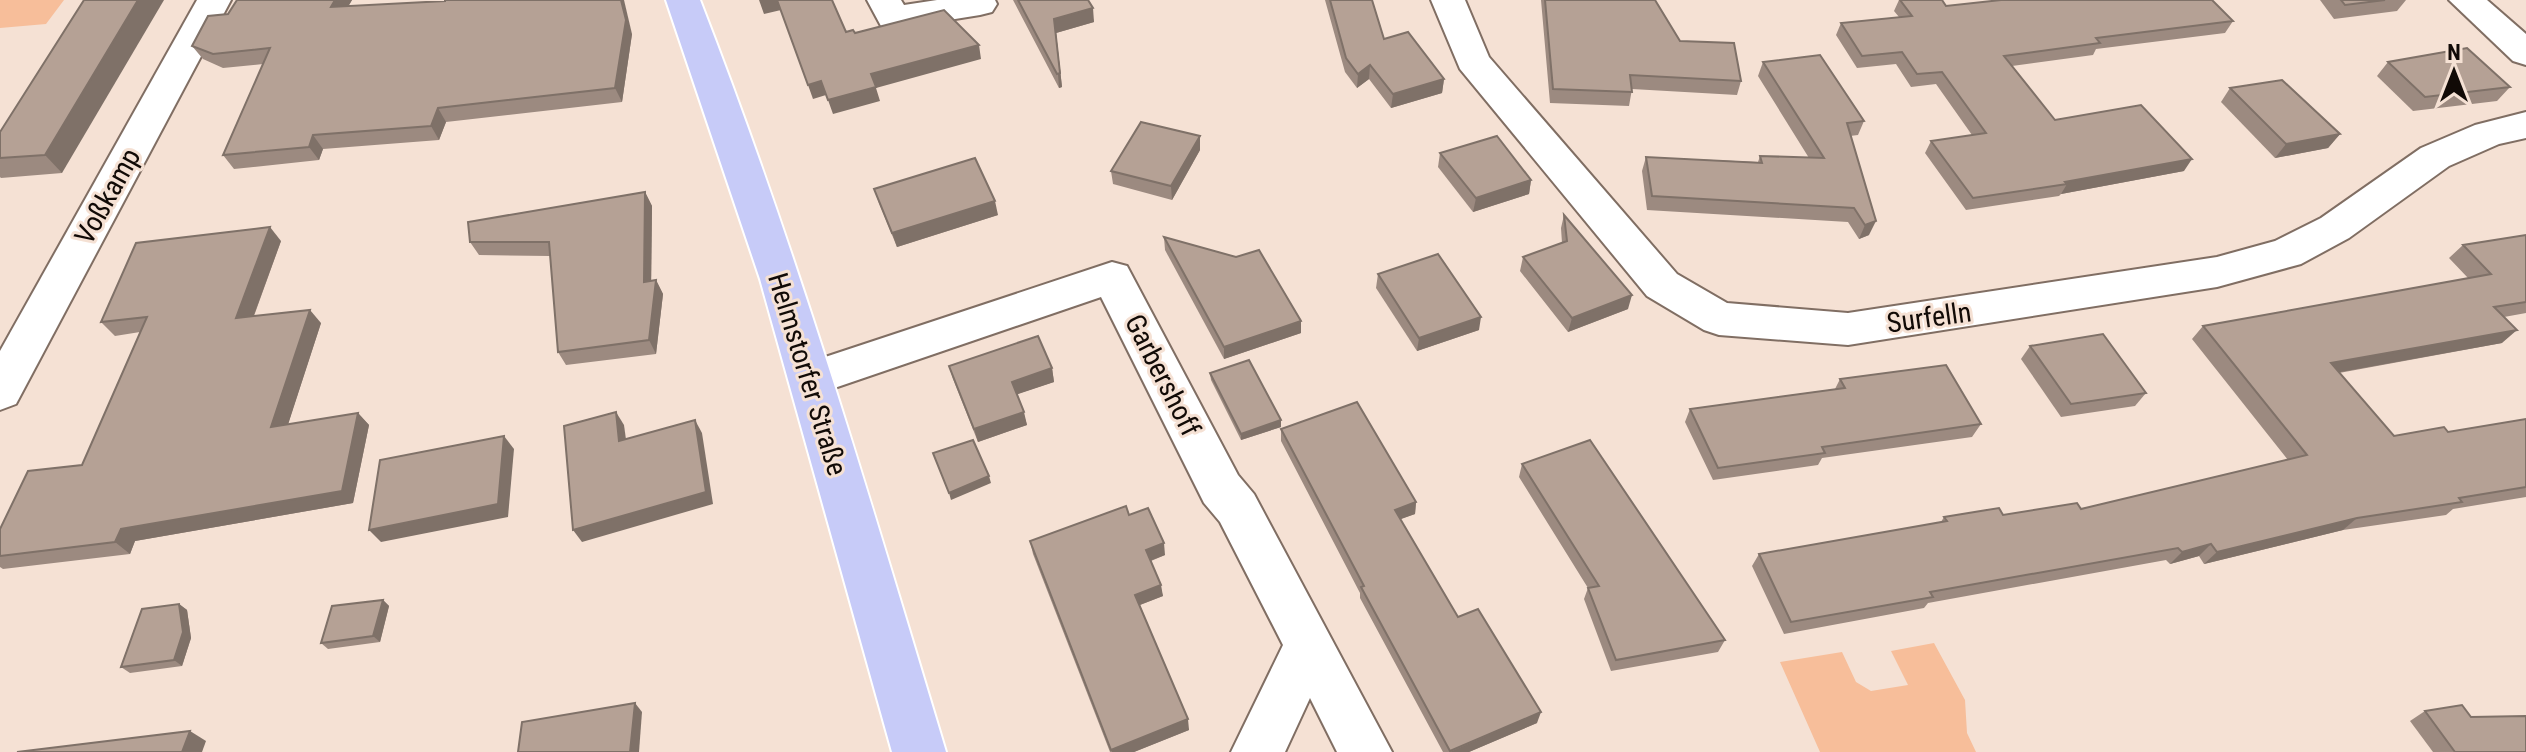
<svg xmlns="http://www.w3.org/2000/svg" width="2526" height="752" font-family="'Roboto Condensed',sans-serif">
<rect width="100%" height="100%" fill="#f5e1d4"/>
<g fill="#f7be9a">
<polygon points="0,0 64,0 46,24 0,28"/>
<polygon points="1934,643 1965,700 1967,733 1976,752 1820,752 1780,662 1842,652 1856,682 1871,691 1908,685 1891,651"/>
</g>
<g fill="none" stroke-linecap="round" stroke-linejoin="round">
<g stroke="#806e63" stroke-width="4">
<g id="minor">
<polygon points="197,0 231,0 16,404 0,410 0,351"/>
<polygon points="867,0 901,0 904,5 937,0 995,0 997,4 992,12 980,15 893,29 881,26"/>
<polygon points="1431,0 1465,0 1489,57 1677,274 1727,303 1848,313 2217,257 2275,241 2321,218 2421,148 2475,125 2526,112 2526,138 2499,144 2449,166 2349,238 2301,264 2217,287 1848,345 1719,335 1704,330 1647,296 1460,69"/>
<polygon points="2449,0 2487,0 2526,34 2526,65 2513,61"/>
<polygon points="1112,262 1127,266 1238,475 1254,494 1392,752 1337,752 1310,698 1285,752 1231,752 1283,645 1220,522 1204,503 1101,297 811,396 795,391 789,379 795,367"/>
</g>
</g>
<g stroke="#fff" stroke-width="4">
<path id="major" d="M666,0H700C796,246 870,499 946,752H892L760,279Z"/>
</g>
<use href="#minor" fill="#fff" fill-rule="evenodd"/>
<use href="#major" fill="#c7cbf8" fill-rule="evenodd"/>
</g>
<g fill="#9c8a80">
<polygon points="84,0 62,173 1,178 0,177 0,132"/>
<polygon points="237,0 352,0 348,6 632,34 622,102 446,122 439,140 323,149 319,160 234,169 223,155 263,64 223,68 203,59 192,46 228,14"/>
<polygon points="1013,0 1088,0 1094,22 1056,33 1062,87 1059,88"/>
<polygon points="1325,0 1372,0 1384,39 1444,79 1442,93 1391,108 1369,79 1357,88 1345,72"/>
<polygon points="1541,0 1655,0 1680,41 1741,81 1737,95 1632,89 1629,106 1550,103"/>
<polygon points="1899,0 1946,6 2233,21 2225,33 2096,49 2093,55 2012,66 2055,120 2184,171 2061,194 2059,196 1966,210 1925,153 1931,141 1972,135 1936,84 1911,87 1896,64 1857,68 1836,35 1841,23 1899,17 1894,11"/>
<polygon points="2320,0 2406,0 2397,11 2334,19"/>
<polygon points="1763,62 1864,121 1858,135 1850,136 1869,235 1859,239 1848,222 1647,210 1642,171 1646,157 1758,162 1760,156 1809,158 1758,76"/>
<polygon points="2388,62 2510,87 2497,101 2413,111 2377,76"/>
<polygon points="2230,88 2340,134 2328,148 2275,158 2221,102"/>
<polygon points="1200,150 1172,200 1113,184 1111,171"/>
<polygon points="1440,153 1531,180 1529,194 1473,212 1438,167"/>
<polygon points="874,189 998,215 897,247 879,203"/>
<polygon points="645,192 652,206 651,281 656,280 663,294 656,354 566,365 558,352 550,256 479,255 470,242"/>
<polygon points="1564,215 1628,309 1568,332 1520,271 1523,257 1562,243 1561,228"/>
<polygon points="2526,235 2526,313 2504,317 2502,343 2339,373 2394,436 2448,432 2526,419 2526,497 2453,509 2446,515 2343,530 2204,564 2199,556 2170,564 2166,560 1928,603 1924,608 1784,634 1752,566 1759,554 1941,522 1944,517 2003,515 2081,509 2288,460 2192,339 2203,326 2468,278 2449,258 2463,245"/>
<polygon points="1164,237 1236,257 1301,333 1224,359 1165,250"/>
<polygon points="281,241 254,316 321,323 288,424 358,413 369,425 353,503 135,541 130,554 3,569 0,567 0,529 82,465 140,332 115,336 101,322"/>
<polygon points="1378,274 1479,330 1417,351 1376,288"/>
<polygon points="2030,346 2146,393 2135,406 2061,417 2021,359"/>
<polygon points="949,366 1052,368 1054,382 1017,394 1027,425 978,442 953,379"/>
<polygon points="1210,373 1281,420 1281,427 1241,440 1211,380"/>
<polygon points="1840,379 1981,424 1972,437 1822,458 1818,465 1713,480 1685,422 1690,409 1835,389"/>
<polygon points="1281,429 1416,502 1415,514 1400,519 1458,617 1537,723 1469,752 1443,752 1360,598 1360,593 1281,441"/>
<polygon points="1522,464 1725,640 1718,652 1611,671 1584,599 1588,588 1519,477"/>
<polygon points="1129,515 1165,555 1151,561 1163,596 1140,605 1189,730 1134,752 1110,752 1033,554 1030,541"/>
<polygon points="383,600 389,606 380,642 328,649 321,643"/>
<polygon points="179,604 187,610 191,638 182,666 130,673 121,667"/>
<polygon points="2425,711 2471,717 2526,752 2433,752 2410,721"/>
</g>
<g fill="#7f7168">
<polygon points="138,0 164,0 62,173 45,155"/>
<polygon points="335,0 352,0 340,21 331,7"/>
<polygon points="621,0 624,0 632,34 622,102 615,88"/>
<polygon points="759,0 777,0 781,10 764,14"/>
<polygon points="1093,8 1094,22 1056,33 1062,87 1059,88 1054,19"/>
<polygon points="979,45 981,59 876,88 880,101 833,114 828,100 871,74"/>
<polygon points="1370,65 1369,79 1357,88 1358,74"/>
<polygon points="1444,79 1442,93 1391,108 1393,94"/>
<polygon points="821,81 826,95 813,99 808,85"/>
<polygon points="438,108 446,122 439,140 431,126"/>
<polygon points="2340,134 2328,148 2275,158 2286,144"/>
<polygon points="313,135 323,149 319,160 309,147"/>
<polygon points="1200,136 1200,150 1172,200 1171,186"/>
<polygon points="2192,159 2184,171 2061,194 2067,184 2065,182"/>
<polygon points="1531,180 1529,194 1473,212 1476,198"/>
<polygon points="645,192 652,206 651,296 644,282"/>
<polygon points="995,201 998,215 897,247 892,233"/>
<polygon points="1876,221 1869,235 1859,239 1865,225"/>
<polygon points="270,227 281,241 248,331 236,318"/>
<polygon points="656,280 663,294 656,354 649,340"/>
<polygon points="1632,295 1628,309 1568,332 1572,318"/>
<polygon points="310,310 321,323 283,440 271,427"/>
<polygon points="1481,317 1479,330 1417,351 1419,338"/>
<polygon points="1301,321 1301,333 1224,359 1224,347"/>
<polygon points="2517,330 2502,343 2318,376 2331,363"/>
<polygon points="1052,368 1054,382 1015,395 1012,382"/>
<polygon points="616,412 624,425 628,454 619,441"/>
<polygon points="1024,412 1027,425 978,442 974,429"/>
<polygon points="358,413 369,425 353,503 135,541 130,554 115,542 121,529"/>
<polygon points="695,420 702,433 713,504 582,542 573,530"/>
<polygon points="1281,420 1281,427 1241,440 1241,434"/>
<polygon points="504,436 514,449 508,517 381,542 369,530"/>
<polygon points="989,476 991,483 951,500 949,493"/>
<polygon points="1416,502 1415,514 1393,522 1395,510"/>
<polygon points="2357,518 2343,530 2204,564 2217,552"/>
<polygon points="1164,543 1165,555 1147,562 1146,550"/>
<polygon points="2211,544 2199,556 2170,564 2182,552"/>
<polygon points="1161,585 1163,596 1137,606 1135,595"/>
<polygon points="383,600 389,606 380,642 373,636"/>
<polygon points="179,604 187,610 191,638 182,666 174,660"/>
<polygon points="635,703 642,712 639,752 630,752"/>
<polygon points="1541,712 1537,723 1469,752 1450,752"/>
<polygon points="1188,719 1189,730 1134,752 1112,752 1111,750"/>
<polygon points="190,731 206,741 202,752 182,752"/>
</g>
<g fill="#b5a195" stroke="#7f7168" stroke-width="2">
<polygon points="84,0 138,0 45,155 0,158 0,132"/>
<polygon points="237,0 335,0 331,7 445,1 445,0 621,0 626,20 615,88 438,108 431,126 313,135 309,147 223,155 270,48 213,54 192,46 208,16 228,14"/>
<polygon points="777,0 832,0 846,32 853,30 855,33 944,10 979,45 871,74 876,87 828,100 821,81 808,85"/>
<polygon points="1018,0 1088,0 1093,8 1054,19 1060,73 1057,74"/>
<polygon points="1330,0 1372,0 1384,39 1408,32 1444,79 1393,94 1370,65 1358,74 1346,58"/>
<polygon points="1545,0 1655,0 1680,41 1734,43 1741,81 1630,75 1632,92 1553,89"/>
<polygon points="1900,0 1942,0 1946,6 2001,0 2212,0 2233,21 2096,38 2100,43 2004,56 2055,120 2141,105 2192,159 2065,182 2067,184 1973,198 1931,141 1986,133 1942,72 1917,74 1902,52 1862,56 1841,23 1912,16"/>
<polygon points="2341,0 2385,0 2345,5"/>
<polygon points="2467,48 2510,87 2425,97 2388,62"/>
<polygon points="1820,55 1864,121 1847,123 1876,221 1865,225 1854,208 1652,196 1646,157 1762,163 1760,156 1824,158 1763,62"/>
<polygon points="2282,80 2340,134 2286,144 2230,88"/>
<polygon points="1141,122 1200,136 1171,186 1111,171"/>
<polygon points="1497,136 1531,180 1476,198 1440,153"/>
<polygon points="975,158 995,201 892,233 874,189"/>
<polygon points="645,192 644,282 656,280 649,340 558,352 549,242 470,242 468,222"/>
<polygon points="1564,215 1632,295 1572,318 1523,257 1567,241"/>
<polygon points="270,227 236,318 310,310 271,427 358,413 342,491 121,529 115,542 0,556 0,529 28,471 82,465 147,317 101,322 136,243"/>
<polygon points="2526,235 2526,302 2494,307 2517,330 2331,363 2394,436 2444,427 2448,432 2526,419 2526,487 2459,498 2462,502 2357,518 2217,552 2211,544 2182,552 2178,548 1930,592 1933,597 1791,622 1759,554 1947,521 1944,517 1999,508 2003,515 2077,503 2081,509 2307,455 2203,326 2491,274 2463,245"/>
<polygon points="1164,237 1236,257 1259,250 1301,321 1224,347"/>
<polygon points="1438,254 1481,317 1419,338 1378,274"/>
<polygon points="2103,334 2146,393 2071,404 2030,346"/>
<polygon points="1038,336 1052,368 1012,382 1024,412 974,429 949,366"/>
<polygon points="1249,360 1281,420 1241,434 1210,373"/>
<polygon points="1946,365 1981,424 1822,447 1825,453 1718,468 1690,409 1845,388 1840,379"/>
<polygon points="1357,402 1416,502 1395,510 1458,617 1478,609 1541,712 1450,751 1361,587 1364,586 1281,429"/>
<polygon points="616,412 619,441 695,420 706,492 573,530 564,426"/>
<polygon points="504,436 498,504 369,530 380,460"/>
<polygon points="973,440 989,476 949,493 933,453"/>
<polygon points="1590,440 1725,640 1616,660 1588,588 1599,586 1522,464"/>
<polygon points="1126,506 1129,515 1148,508 1164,543 1146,550 1161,585 1135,595 1188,719 1111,750 1030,541"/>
<polygon points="383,600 373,636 321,643 332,606"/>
<polygon points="179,604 183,632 174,660 121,667 142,609"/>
<polygon points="635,703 630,752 518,752 522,722"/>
<polygon points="2462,705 2471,717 2526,716 2526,752 2455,752 2425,711"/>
<polygon points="190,731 182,752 17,752"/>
</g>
<g text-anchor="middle" stroke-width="6" stroke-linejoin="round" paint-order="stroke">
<g font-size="28" fill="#110a06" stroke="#f5e1d4">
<text transform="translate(107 196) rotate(-61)" y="10">Voßkamp</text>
<text transform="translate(1929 317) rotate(-8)" y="10">Surfelln</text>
<text transform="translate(808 374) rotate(73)" y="10">Helmstorfer Straße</text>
<text transform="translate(1163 375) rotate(63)" y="10">Garbershoff</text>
</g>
</g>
<g transform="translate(2454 72)" stroke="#f5e1d4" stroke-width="6" paint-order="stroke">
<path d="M0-6L14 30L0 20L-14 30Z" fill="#110a06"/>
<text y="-12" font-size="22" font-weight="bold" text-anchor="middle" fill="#110a06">N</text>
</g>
</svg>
